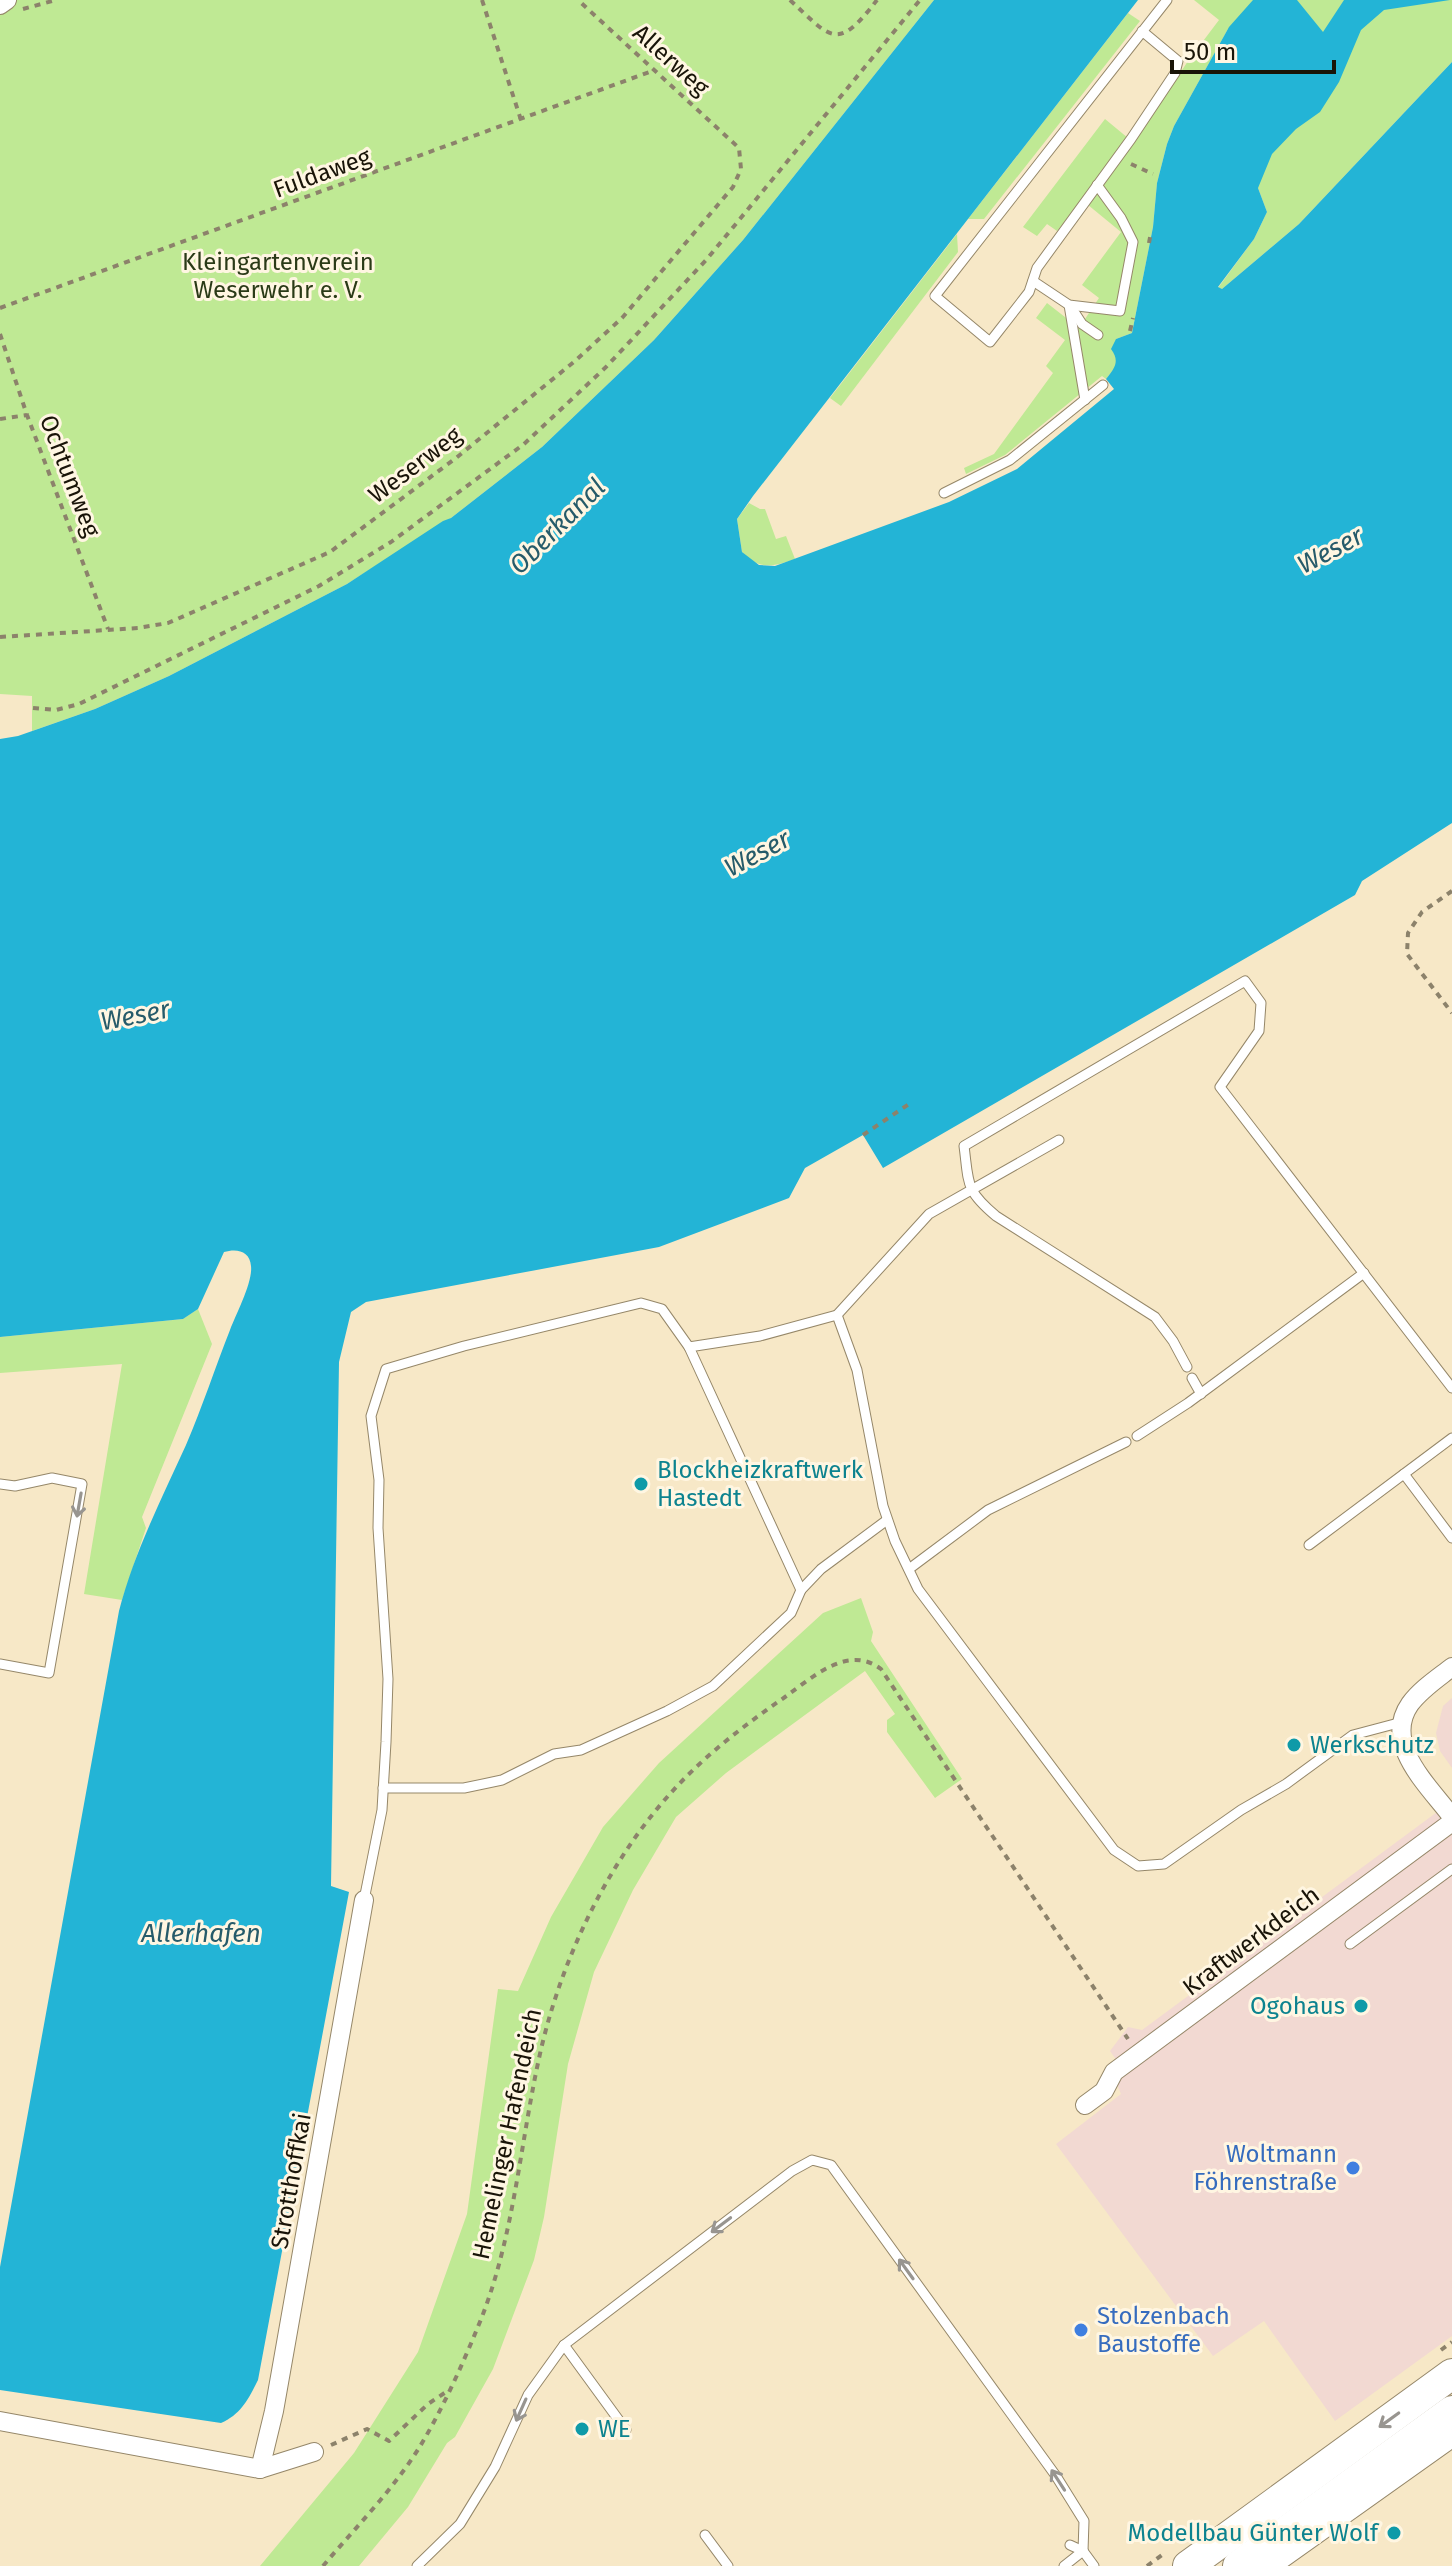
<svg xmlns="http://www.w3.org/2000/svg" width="1452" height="2566" font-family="'Fira Sans',sans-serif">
<rect width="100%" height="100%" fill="#f7e8c7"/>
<g fill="#f2d9d2">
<polygon points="1452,1698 1452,1768 1440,1751 1436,1733 1443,1706"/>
<polygon points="1452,1801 1452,2336 1335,2421 1264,2321 1213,2356 1056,2144 1121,2094 1118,2087 1118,2076 1124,2071 1110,2051 1128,2027 1142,2030"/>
</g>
<g fill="#bfe994">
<polygon points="0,0 934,0 743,240 654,340 542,447 451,518 347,584 169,676 95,709 32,731 32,696 0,694"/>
<polygon points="1194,0 1452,0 1452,62 1299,224 1222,289 1218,288 1254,239 1267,212 1258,188 1228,29 1174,126 1167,144 1157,183 1153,227 1132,333 1116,339 1117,365 1106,379 1102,376 1005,455 966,474 964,468 994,454 1053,373 1046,366 1065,340 1036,318 1047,303 1079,328 1099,298 1082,285 1121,232 1082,200 1057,231 1047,224 1037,236 1023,227 1105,119 1134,143 1188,61 1219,20"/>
<polygon points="1128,13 1140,21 984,219 968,219"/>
<polygon points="957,234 958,252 841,406 830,398"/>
<path d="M749,503L760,509H765L776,539L786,536L795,559C774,567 758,570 742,552L737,519Z"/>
<polygon points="198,1309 212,1344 142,1517 146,1528 122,1600 84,1594 122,1364 0,1373 0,1337 183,1319"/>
<polygon points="861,1598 873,1632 871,1641 962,1779 935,1798 887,1732 887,1720 895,1714 865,1671 726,1773 676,1817 633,1890 594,1972 568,2064 544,2217 534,2260 493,2369 455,2437 447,2443 408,2507 359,2566 260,2566 354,2453 418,2352 467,2214 498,1989 518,1991 551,1917 603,1827 659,1763 823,1613"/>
</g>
<path fill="#23b4d6" d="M934,0H1138L753,496L737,519L742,552L759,565L775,566L949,502L1017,469L1114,389L1106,379C1115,368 1120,361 1111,349L1116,339L1132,333L1153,227L1157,183L1167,144L1174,126L1229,27L1253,0H1297L1323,32L1344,0H1450L1384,10L1361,30L1339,82L1320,112L1296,129L1272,154L1258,188L1267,212L1254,239L1218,287L1222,289L1299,224L1452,62V823L1362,881L1355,895L883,1168L863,1135L805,1168L789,1198L659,1247L366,1302L351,1312L339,1362L331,1886L349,1892L258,2380C248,2400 241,2414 221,2423L0,2390V2267L119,1611C134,1553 161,1500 186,1445C202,1408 215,1368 230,1330C236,1314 253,1282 251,1266C250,1251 237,1248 224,1252L198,1309L183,1319L0,1337V739L18,736L95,709L169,676L347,584L443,521L451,518L542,447L654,340L743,240Z"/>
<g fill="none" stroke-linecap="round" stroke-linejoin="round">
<g stroke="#958769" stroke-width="11">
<g id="service">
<polyline points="1142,31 1178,61 1175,73 1131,139 1037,268 1029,292 990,342 935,296 1167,0"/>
<polyline points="1033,281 1069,305 1120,311 1133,242 1121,218 1097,185"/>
<polyline points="1069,305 1085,400"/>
<polyline points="1071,307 1082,324 1098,335"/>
<polyline points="944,493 1010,460 1103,385"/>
<polyline points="837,1315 857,1370 883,1506 895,1541 918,1589 1114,1850 1138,1866 1164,1864 1241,1810 1286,1784 1353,1735 1402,1722"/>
<polyline points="689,1347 801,1590"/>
<path d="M1187,1367L1173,1341L1155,1317L996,1216C965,1190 969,1184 964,1146L1245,981L1261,1003L1259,1031L1220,1087L1452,1388"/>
<polyline points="1192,1378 1201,1394"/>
<polyline points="1137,1436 1188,1403 1364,1273"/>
<polyline points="1404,1474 1452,1538"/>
<polyline points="0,1484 15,1486 52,1478 82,1484 49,1673 0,1664"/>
<polyline points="1309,1545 1452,1438"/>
<polyline points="909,1569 988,1510 1126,1442"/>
<polyline points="383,1788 464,1788 502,1780 554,1754 581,1750 667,1711 713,1686 791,1613 801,1590 821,1569 887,1520"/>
<polyline points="364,1900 382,1810 386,1742 388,1679 378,1528 379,1480 371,1416 386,1369 464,1346 641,1303 662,1309 689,1347 760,1336 837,1315 929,1214 1059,1140"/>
<polyline points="1350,1944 1452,1869"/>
<polyline points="564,2345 626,2430"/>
<polyline points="705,2535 728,2566"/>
<polyline points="1070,2545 1083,2551 1094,2566"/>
<polyline points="417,2566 460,2524 495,2467 528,2395 564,2345 792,2171 812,2160 831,2165 1056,2476 1084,2521 1083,2551"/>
<polyline points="1064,2566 1083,2551"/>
</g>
</g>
<g stroke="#958769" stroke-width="20">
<g id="minor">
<polyline points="0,5 7,0"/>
<path d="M1452,1667C1438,1678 1421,1689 1410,1704C1382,1744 1429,1786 1452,1817"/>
<polyline points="1085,2105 1104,2091 1114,2072 1452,1822"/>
<polyline points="0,2421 260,2469 314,2452"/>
<polyline points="260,2469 274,2411 364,1900"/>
<polyline points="1272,2566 1452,2438"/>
</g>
</g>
<g stroke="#958769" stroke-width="32">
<g id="primary">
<polyline points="1188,2566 1452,2374"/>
<polyline points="1238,2566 1452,2411"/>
</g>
</g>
<g stroke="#8c826b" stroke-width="4" stroke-dasharray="6 6" stroke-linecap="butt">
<polyline points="482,0 521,120"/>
<path d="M790,0C832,39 837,52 877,0"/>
<polyline points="23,9 56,0"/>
<polyline points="1131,164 1153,174"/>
<polyline points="1149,243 1151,232"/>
<polyline points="0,308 655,70"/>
<polyline points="1130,331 1133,318"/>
<polyline points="0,334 27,415 108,629"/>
<polyline points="0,419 27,415"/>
<polyline points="0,637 138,628 168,623 330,552 456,458 575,361 622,318 733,187 741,169 739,148 578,0"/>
<polyline points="33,708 56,710 79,704 319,586 391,542 524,444 606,367 707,259 920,0"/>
<polyline points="1452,891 1422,912 1408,933 1407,954 1452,1013"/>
<polyline points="863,1135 909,1104"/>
<polyline points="1441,2350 1452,2342"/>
<polyline points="331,2445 367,2429 389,2441 428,2404 446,2392"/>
<path d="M323,2566C355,2528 392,2491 419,2448C441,2412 461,2368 477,2329C513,2244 519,2152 538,2063C559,1962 609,1856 682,1781C713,1749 749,1722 785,1697C813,1677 848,1644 881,1669L1128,2039"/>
<polyline points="1147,2566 1166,2552"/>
</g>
<use href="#service" stroke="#fff" stroke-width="9"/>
<use href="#minor" stroke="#fff" stroke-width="18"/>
<use href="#primary" stroke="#fff" stroke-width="30"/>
</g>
<defs><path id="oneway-shaft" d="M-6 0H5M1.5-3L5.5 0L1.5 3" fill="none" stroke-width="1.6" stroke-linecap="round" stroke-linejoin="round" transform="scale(2)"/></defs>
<g stroke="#989590">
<use href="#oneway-shaft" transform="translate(79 1505) rotate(100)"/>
<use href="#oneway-shaft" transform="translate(721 2225) rotate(143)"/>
<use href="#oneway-shaft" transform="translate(906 2269) rotate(-126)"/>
<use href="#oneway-shaft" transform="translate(521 2410) rotate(114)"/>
<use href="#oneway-shaft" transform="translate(1389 2420) rotate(144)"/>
<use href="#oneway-shaft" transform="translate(1058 2480) rotate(-123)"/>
</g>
<g fill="#0f9aa8" stroke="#fff6e2" stroke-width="3">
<circle cx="641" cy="1484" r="8"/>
<circle cx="1294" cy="1745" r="8"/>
<circle cx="1361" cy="2006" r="8"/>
<circle cx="582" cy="2429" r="8"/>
<circle cx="1394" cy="2533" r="8"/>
</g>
<g fill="#3f7fe0" stroke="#fff6e2" stroke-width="3">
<circle cx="1353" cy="2168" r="8"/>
<circle cx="1081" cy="2330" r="8"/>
</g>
<g text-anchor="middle" stroke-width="6" stroke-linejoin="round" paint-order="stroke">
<g font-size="24" fill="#191408" stroke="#fff6e2">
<text transform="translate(671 60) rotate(42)" y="8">Allerweg</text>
<text transform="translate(322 173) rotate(-20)" y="8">Fuldaweg</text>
<text transform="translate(415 465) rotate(-37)" y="8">Weserweg</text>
<text transform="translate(70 476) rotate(69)" y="8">Ochtumweg</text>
<text transform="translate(1251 1941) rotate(-37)" y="8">Kraftwerkdeich</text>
<text transform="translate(507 2134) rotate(-78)" y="8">Hemelinger Hafendeich</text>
<text transform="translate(291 2181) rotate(-80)" y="8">Strotthoffkai</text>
</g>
<g font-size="24" fill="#2a3a17" stroke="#fff6e2">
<text x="278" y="270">Kleingartenverein<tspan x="278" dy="28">Weserwehr e. V.</tspan></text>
</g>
<g font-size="24" fill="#0d838f" stroke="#fff6e2" text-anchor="start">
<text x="657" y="1478">Blockheizkraftwerk<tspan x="657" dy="28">Hastedt</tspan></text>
<text x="1310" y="1753">Werkschutz</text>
<text x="1345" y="2014" text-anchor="end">Ogohaus</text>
<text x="598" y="2437">WE</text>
<text x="1378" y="2541" text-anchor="end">Modellbau Günter Wolf</text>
</g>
<g font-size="24" fill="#366cbe" stroke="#fff6e2" text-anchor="end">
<text x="1337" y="2162">Woltmann<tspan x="1337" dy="28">Föhrenstraße</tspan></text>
<text x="1097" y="2324" text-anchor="start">Stolzenbach<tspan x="1097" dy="28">Baustoffe</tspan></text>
</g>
<g font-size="26" font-style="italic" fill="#265b6a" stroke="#fff6e2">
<text transform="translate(557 526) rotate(-45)" y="9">Oberkanal</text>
<text transform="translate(1330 550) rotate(-28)" y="9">Weser</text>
<text transform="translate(757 853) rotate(-28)" y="9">Weser</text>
<text transform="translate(135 1015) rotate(-11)" y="9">Weser</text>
<text x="201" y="1942">Allerhafen</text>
</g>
</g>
<path d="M1172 60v12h162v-12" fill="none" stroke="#191408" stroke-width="4"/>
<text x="1184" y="60" font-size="24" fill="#191408" stroke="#fff6e2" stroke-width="6" paint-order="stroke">50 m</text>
</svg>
